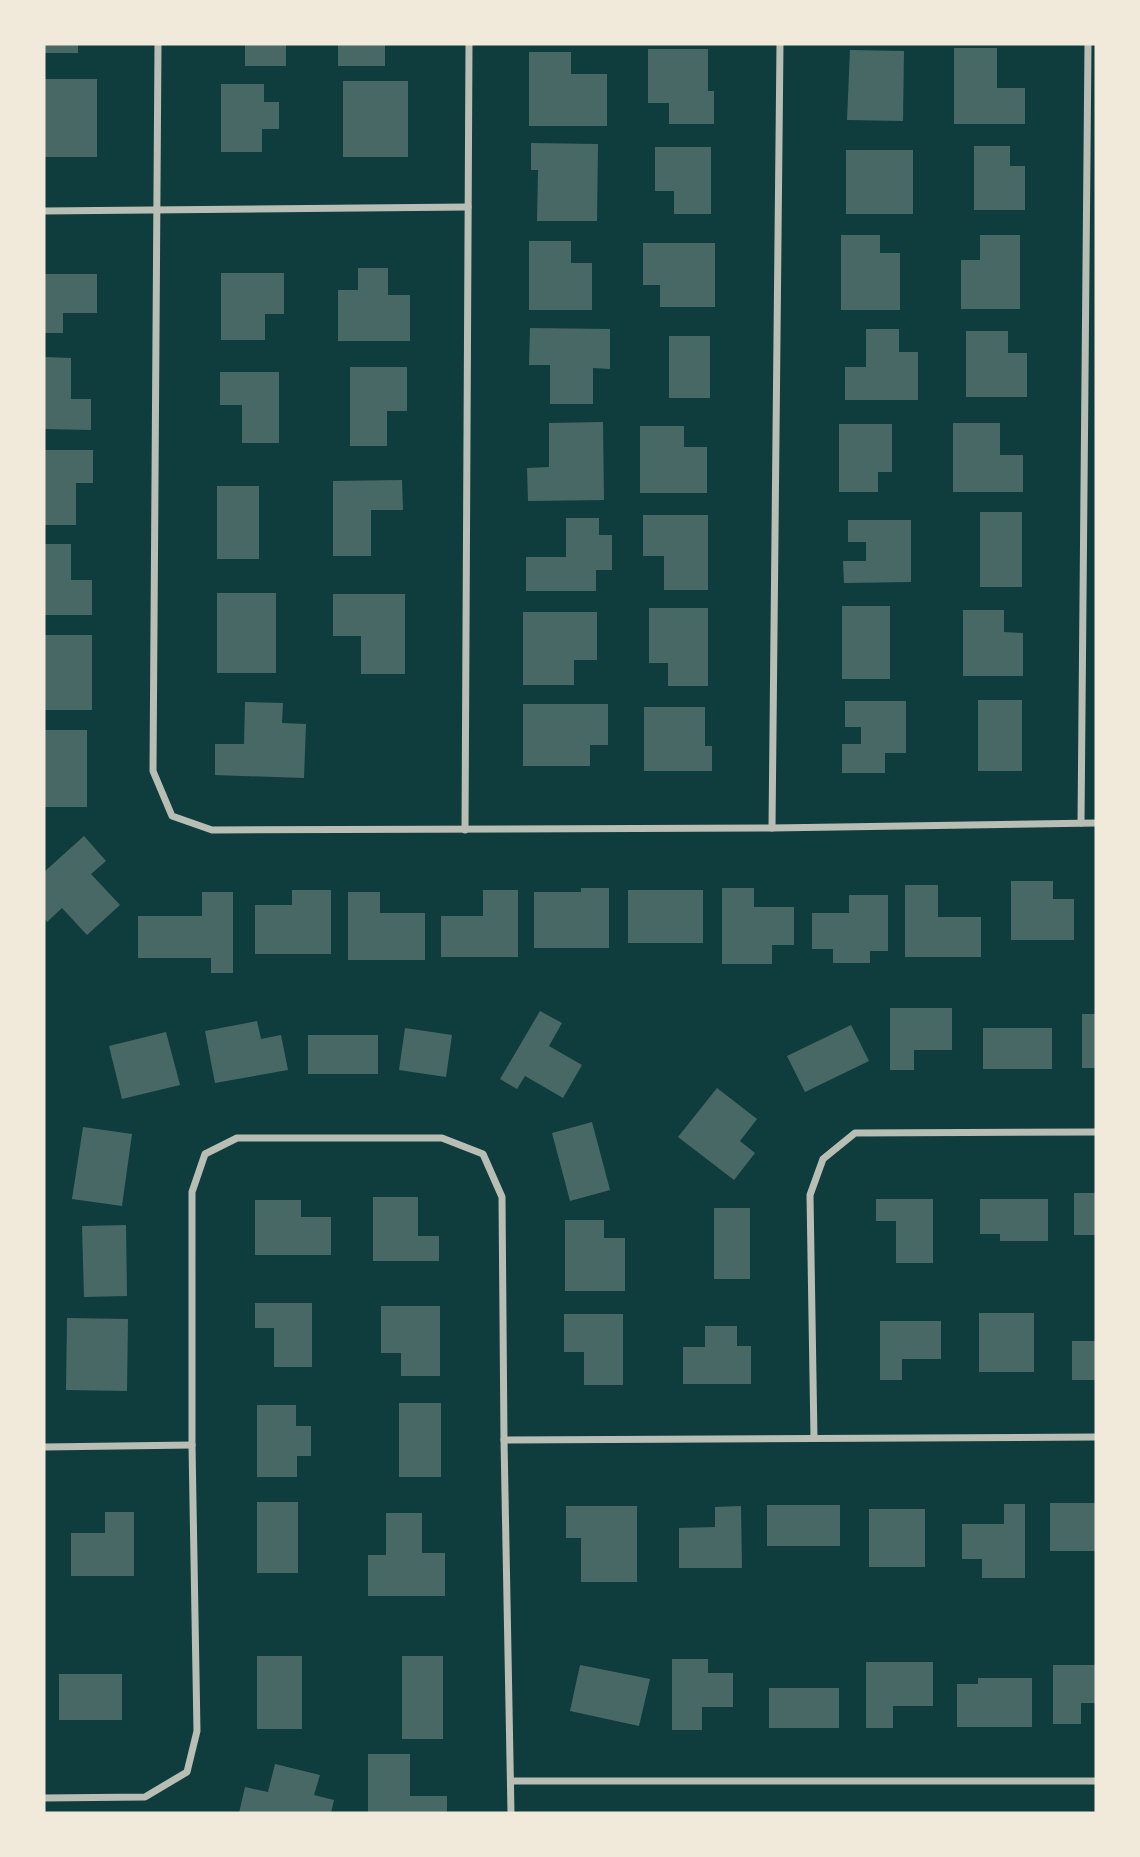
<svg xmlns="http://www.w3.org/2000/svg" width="1140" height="1857" font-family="Literata,serif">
<rect width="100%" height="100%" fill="#0f3d3e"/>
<g fill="#486865">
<rect x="44" y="44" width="34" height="9"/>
<rect x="245" y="44" width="41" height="22"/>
<rect x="338" y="44" width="47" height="22"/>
<polygon points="954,48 997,48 997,88 1025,88 1025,124 954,124"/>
<polygon points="648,49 708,49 708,91 714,91 714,124 669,124 669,103 648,103"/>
<polygon points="850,50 904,51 903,121 847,120"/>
<polygon points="529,52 571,52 571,74 607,74 607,126 529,126"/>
<rect x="44" y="79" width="53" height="78"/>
<rect x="343" y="81" width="65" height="76"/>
<polygon points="221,84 264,84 264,102 279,102 279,129 262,129 262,152 221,152"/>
<polygon points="531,143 598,144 597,221 537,221 538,170 531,170"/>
<polygon points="974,146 1010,146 1010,166 1025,166 1025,210 974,210"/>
<polygon points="655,147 711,147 711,214 674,214 674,191 655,191"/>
<rect x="846" y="150" width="67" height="64"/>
<polygon points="841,235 880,235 880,253 900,253 900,310 841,310"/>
<polygon points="980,235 1020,235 1020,309 961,309 961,260 980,260"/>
<polygon points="529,241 571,241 571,263 592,263 592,310 529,310"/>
<polygon points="643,243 715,243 715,307 660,307 660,285 643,285"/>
<polygon points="358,268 388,268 388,295 410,295 410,341 338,341 338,290 358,290"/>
<polygon points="221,273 284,273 284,314 265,314 265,340 221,340"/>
<polygon points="44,274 97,274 97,313 63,313 63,333 44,333"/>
<polygon points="530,328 610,329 610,369 593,368 593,404 550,404 550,365 529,365"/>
<polygon points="866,329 899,329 899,352 918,352 918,400 845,400 845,367 866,367"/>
<polygon points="966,331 1008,331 1008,353 1027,353 1027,397 966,397"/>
<rect x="669" y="336" width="41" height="62"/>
<polygon points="44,357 71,358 71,399 91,399 91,430 44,429"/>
<polygon points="350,367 407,367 407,411 387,411 387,446 350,446"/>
<polygon points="220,372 279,372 279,443 242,443 242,405 220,405"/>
<polygon points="603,422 604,500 528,501 527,468 549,467 549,423"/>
<polygon points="953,423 1000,423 1000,455 1023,455 1023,492 953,492"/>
<polygon points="839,424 892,424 892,472 878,472 878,492 839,492"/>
<polygon points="640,426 684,426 684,447 707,447 707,493 640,493"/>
<polygon points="44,450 93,450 93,483 76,483 76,525 44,525"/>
<polygon points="402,480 403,510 371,510 371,556 333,556 333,481"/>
<rect x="217" y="486" width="42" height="73"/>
<rect x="980" y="512" width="42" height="75"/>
<polygon points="643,515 708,515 708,590 664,590 664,556 643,556"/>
<polygon points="566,518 599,518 599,535 612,535 612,570 596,570 596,591 526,591 526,557 566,557"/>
<polygon points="848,520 911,520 911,582 844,583 843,561 866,561 866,542 848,542"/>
<polygon points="44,544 71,544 71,580 92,580 92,615 44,615"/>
<rect x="217" y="593" width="59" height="80"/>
<polygon points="333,594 405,594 405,674 361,674 361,636 333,636"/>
<rect x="842" y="606" width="48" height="73"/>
<polygon points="649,608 708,608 708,686 668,686 668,663 649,663"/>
<polygon points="963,610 1004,610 1004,632 1023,633 1023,676 963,676"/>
<polygon points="523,612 597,612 597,660 574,660 574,685 523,685"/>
<rect x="44" y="635" width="48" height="75"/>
<rect x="978" y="700" width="44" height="71"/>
<polygon points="845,701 906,701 906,753 885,753 885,773 842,773 842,744 861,744 861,727 845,727"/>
<polygon points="245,702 283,703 282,723 306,724 304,778 215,775 215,744 244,744"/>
<polygon points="523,704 608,704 608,745 590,745 590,766 523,766"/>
<polygon points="644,707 705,707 705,746 712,746 712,771 644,771"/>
<rect x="44" y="730" width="43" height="77"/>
<polygon points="84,836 106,861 91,874 120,905 87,935 62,908 47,922 44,918 44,872"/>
<polygon points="1011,881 1053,881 1053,899 1074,899 1074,940 1011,940"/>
<polygon points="905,885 938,885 938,917 981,917 981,957 905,957"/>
<polygon points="581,888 609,888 609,948 534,948 534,892 581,892"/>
<polygon points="722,888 754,888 754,907 794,907 794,945 772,945 772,964 722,964"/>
<polygon points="292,890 331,890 331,954 255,954 255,905 292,905"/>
<polygon points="483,890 518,890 518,957 441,957 441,916 483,916"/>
<rect x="628" y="890" width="75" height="53"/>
<polygon points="202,892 233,892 233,973 211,973 211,958 138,958 138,916 202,916"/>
<polygon points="348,892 380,892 380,913 425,913 425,960 348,960"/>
<polygon points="849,895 888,895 888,951 870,951 870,963 833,963 833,949 812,949 812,913 849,913"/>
<polygon points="890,1008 952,1008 952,1050 914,1050 914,1070 890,1070"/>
<polygon points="540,1011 562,1023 549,1046 582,1065 563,1098 525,1076 517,1089 500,1079"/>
<rect x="1082" y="1014" width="14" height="54"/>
<polygon points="257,1021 261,1039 281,1035 288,1070 215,1083 205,1031"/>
<polygon points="851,1025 869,1061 805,1092 787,1056"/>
<polygon points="405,1028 452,1035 446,1077 399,1070"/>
<rect x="983" y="1028" width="69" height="41"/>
<polygon points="166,1032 180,1085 122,1099 109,1046"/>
<rect x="308" y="1035" width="70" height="39"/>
<polygon points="717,1088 757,1119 740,1141 755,1153 734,1180 678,1137"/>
<polygon points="592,1122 610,1190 570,1201 552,1133"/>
<polygon points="83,1127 132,1134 122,1206 72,1199"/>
<rect x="1074" y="1193" width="22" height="42"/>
<polygon points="373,1197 418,1197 418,1236 439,1236 439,1261 373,1261"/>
<polygon points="876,1199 933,1199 933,1263 896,1263 896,1221 876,1221"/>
<polygon points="980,1199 1048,1199 1048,1241 1000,1241 1000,1234 980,1234"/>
<polygon points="255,1200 301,1200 301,1217 331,1217 331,1255 255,1255"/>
<rect x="714" y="1208" width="36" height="71"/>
<polygon points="565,1220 604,1220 604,1238 625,1238 625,1291 565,1291"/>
<polygon points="126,1225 127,1296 84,1297 82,1226"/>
<polygon points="255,1303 312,1303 312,1367 274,1367 274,1328 255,1328"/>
<polygon points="381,1306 440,1306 440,1376 401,1376 401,1353 381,1353"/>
<rect x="979" y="1313" width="55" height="59"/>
<polygon points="564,1314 623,1314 623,1385 584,1385 584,1352 564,1352"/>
<polygon points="67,1318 128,1319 127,1391 66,1390"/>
<polygon points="880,1321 941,1321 941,1359 902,1359 902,1380 880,1380"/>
<polygon points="705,1326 737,1326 737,1346 751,1346 751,1384 683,1384 683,1347 705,1347"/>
<rect x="1072" y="1341" width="24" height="39"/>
<rect x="399" y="1403" width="42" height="74"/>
<polygon points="257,1405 296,1405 296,1426 311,1426 311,1456 297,1456 297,1477 257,1477"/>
<rect x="257" y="1502" width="41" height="71"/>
<rect x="1050" y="1503" width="46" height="48"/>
<polygon points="1004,1504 1025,1504 1025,1578 982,1578 982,1559 962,1559 962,1524 1004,1524"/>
<rect x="767" y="1505" width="73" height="41"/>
<polygon points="566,1506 637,1506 637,1582 581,1582 581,1538 566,1538"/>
<polygon points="741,1506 742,1568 679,1568 679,1528 715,1527 715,1507"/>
<rect x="869" y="1509" width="56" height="58"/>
<polygon points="105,1512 134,1512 134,1576 71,1576 71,1533 105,1533"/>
<polygon points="386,1513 422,1513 422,1553 445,1553 445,1596 368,1596 368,1555 386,1555"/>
<rect x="257" y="1656" width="45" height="73"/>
<rect x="402" y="1656" width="41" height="83"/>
<polygon points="672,1659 708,1659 708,1673 733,1673 733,1707 702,1707 702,1730 672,1730"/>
<polygon points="866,1662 933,1662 933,1706 893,1706 893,1728 866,1728"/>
<polygon points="580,1665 650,1679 639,1726 570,1711"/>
<polygon points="1053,1665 1096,1665 1096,1703 1081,1703 1081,1724 1053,1724"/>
<rect x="59" y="1674" width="63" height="46"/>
<polygon points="978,1678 1032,1678 1032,1727 957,1727 957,1684 978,1684"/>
<rect x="769" y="1688" width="70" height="40"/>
<polygon points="368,1754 410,1754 410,1796 447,1796 447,1813 368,1813"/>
<polygon points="275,1764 320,1775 314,1795 334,1800 331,1813 239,1813 245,1787 268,1792"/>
</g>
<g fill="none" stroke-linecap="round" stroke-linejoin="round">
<g stroke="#b8beb3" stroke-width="7">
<polyline points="158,44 153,771 172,816 212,830 772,828 1096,823"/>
<polyline points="44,211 468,207"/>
<polyline points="1081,823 1088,44"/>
<polyline points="772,828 780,44"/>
<polyline points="465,830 469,44"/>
<polyline points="814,1438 810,1195 823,1159 855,1133 1096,1132"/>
<polyline points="504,1440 1096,1437"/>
<polyline points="44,1447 192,1445"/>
<polyline points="511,1781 1096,1781"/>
<polyline points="44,1798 145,1797 187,1772 197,1731 192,1445 192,1192 205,1154 237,1138 442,1138 483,1154 502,1197 504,1440 511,1813"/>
</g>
</g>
<rect width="1140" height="1857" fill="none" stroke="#f1e9da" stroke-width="91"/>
</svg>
